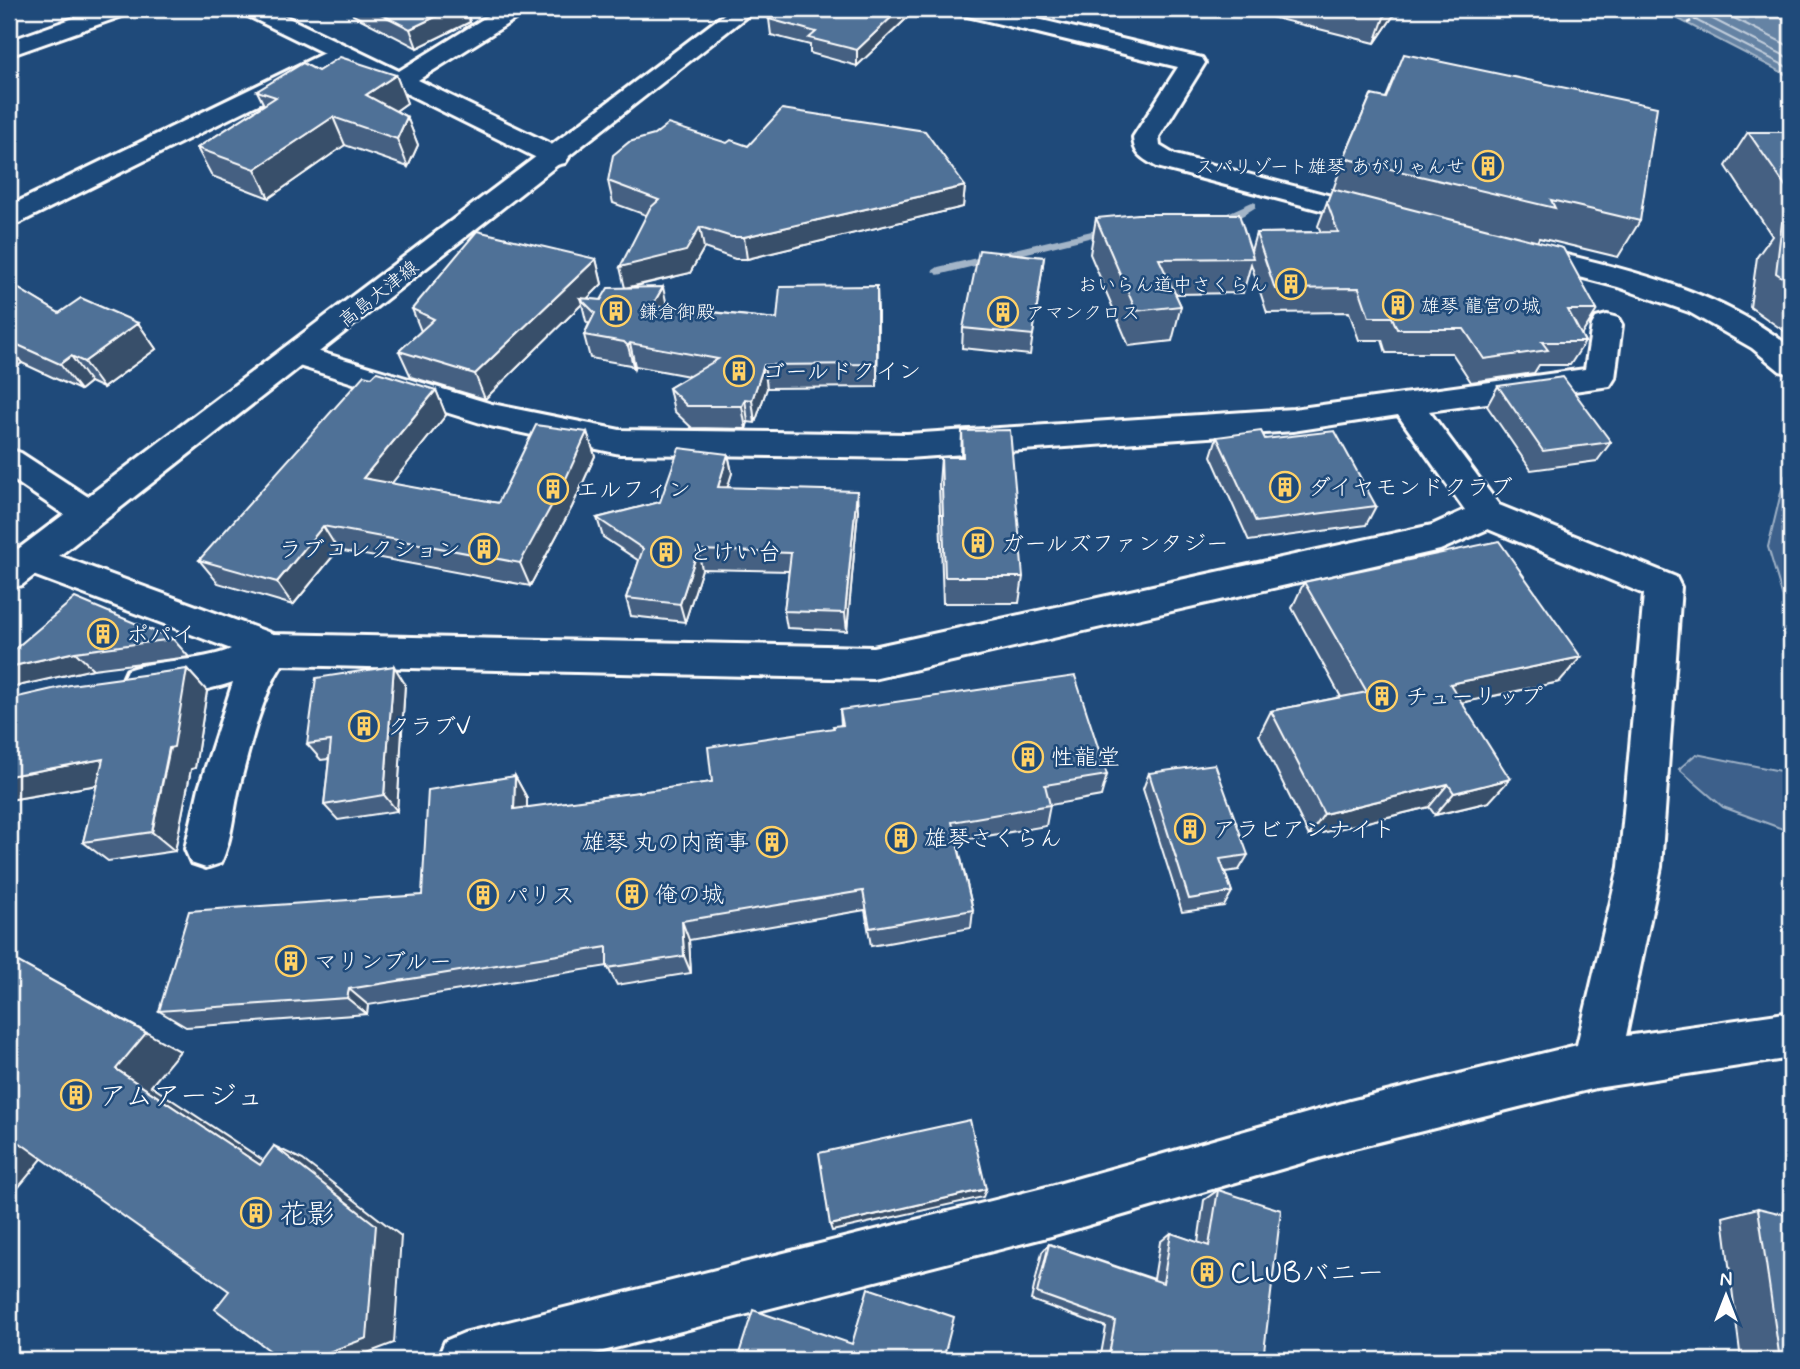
<svg xmlns="http://www.w3.org/2000/svg" width="1800" height="1369" font-family="Mynerve,'Klee One',sans-serif">
<rect width="100%" height="100%" fill="#1f4a7a"/>
<filter id="ink" filterUnits="userSpaceOnUse"><feTurbulence type="fractalNoise" baseFrequency=".0143" numOctaves="2"/><feDisplacementMap in="SourceGraphic" scale="14" xChannelSelector="R" yChannelSelector="G"/><feConvolveMatrix kernelMatrix="1 2 1 2 8 2 1 2 1" color-interpolation-filters="sRGB"/></filter>
<g filter="url(#ink)">
<g fill="#3c618b" stroke="#9eb0c5" stroke-width="2">
<polygon points="1447,9 1551,9 1525,16 1451,14"/>
<polygon points="1785,476 1791,477 1791,624 1768,547"/>
<polygon points="1696,754 1791,773 1791,832 1723,807 1679,769"/>
</g>
<polygon fill="#6583a4" stroke="#a3b5c8" stroke-width="2" points="1659,9 1791,9 1791,77"/>
<g fill="none" stroke-linecap="round" stroke-linejoin="round">
<g stroke="#c1cddb" stroke-width="2">
<polyline points="1674,9 1791,69"/>
<polyline points="1693,9 1791,59"/>
<polyline points="1716,9 1791,47"/>
</g>
<g fill="#a3b5c8" fill-rule="evenodd">
<path d="M1252,202L1256,203V207C1243,215 1227,229 1212,220Z"/>
<polygon points="1113,226 1119,229 1117,231 938,275 932,271 938,267"/>
</g>
<g stroke="#fff" stroke-width="6">
<g id="minor">
<polygon points="99,9 131,9 128,14 9,56 9,41"/>
<polygon points="241,9 270,9 399,71 499,9 526,9 523,14 418,80 565,151 569,157 565,163 556,165 547,163 343,62 19,223 9,225 9,206 324,53 244,14"/>
<path d="M956,9H995L1202,58L1205,63L1159,137L1160,146L1175,155L1388,211L1392,217L1388,223L1378,225L1157,167C1142,158 1134,155 1133,137L1178,67L959,14Z"/>
<path d="M1521,244C1615,267 1715,286 1791,348V374L1780,371L1752,348L1689,312L1618,287L1511,259L1507,253L1511,247Z"/>
<path d="M1607,315L1618,318L1622,325L1615,378L1610,386L1429,411L1499,505L1676,577L1681,587L1661,867L1626,1036L1791,1012V1058L1596,1088L1350,1149L1051,1236L568,1360H437L445,1341L464,1333L1051,1186L1350,1101L1577,1045L1619,867L1644,594L1488,529L1440,550L873,679L282,665C261,698 249,749 239,788C233,813 232,839 221,863L206,868L191,863L185,849L199,788L233,682C207,691 153,701 127,692L122,681L127,670C161,658 198,663 231,649L17,569L12,559L17,549L30,545L273,634L873,647L1432,525L1465,510L1398,415L1293,431L907,458L620,454L490,426L286,362L282,355L286,348L297,345L492,404L620,430L907,434L1293,409L1585,369L1592,325L1596,318Z"/>
<polygon points="9,449 21,453 99,504 104,513 99,522 87,526 75,522 9,477"/>
</g>
</g>
<g stroke="#fff" stroke-width="6">
<polygon id="major" points="731,9 756,9 22,585 9,589 9,556"/>
</g>
<polyline stroke="#fff" stroke-width="2.5" stroke-dasharray="4.5 3.5" stroke-linecap="butt" points="1687,23 1717,9"/>
<use href="#minor" fill="#1f4a7a" fill-rule="evenodd"/>
<use href="#major" fill="#1f4a7a" fill-rule="evenodd"/>
</g>
<g fill="#456182" stroke="#fff" stroke-width="2">
<polygon points="351,9 466,9 470,22 417,48 353,15"/>
<polygon points="1239,9 1398,9 1375,43"/>
<polygon points="907,18 857,66 810,53 810,45 771,35 769,19"/>
<polygon points="318,71 396,75 407,103 396,111 407,117 418,145 408,167 345,145 269,198 212,176 197,148 264,105 257,91"/>
<polygon points="1371,95 1640,221 1618,257 1539,238 1537,242 1597,310 1582,334 1581,334 1585,342 1570,365 1539,365 1534,373 1471,382 1452,353 1386,353 1382,340 1359,340 1349,312 1267,313 1251,264 1243,293 1175,294 1181,306 1172,341 1129,346 1090,254 1096,218 1251,251 1256,233 1321,232 1318,226 1327,202 1333,190 1344,158"/>
<polygon points="1748,132 1791,132 1791,336 1750,307 1757,257 1772,236 1726,166"/>
<polygon points="727,143 748,146 965,186 963,207 747,259 735,259 704,248 690,273 628,288 667,307 777,319 878,310 877,387 767,388 755,423 748,422 746,429 692,428 674,411 669,388 689,376 635,366 634,369 630,365 590,358 584,335 589,324 586,321 582,304 485,399 411,377 399,351 421,331 412,309 596,259 602,284 587,299 601,300 625,288 646,215 613,203 608,181"/>
<polygon points="1044,257 1030,355 962,348 963,328"/>
<polygon points="9,283 59,313 138,323 156,349 103,388 90,382 80,390 22,363 9,371"/>
<polygon points="1498,386 1611,442 1597,461 1531,470 1487,406"/>
<polygon points="436,390 446,415 391,484 498,503 587,432 595,456 572,507 530,586 338,550 293,605 218,583 199,560"/>
<polygon points="962,431 1023,577 1019,603 943,603 939,484 941,457 961,457"/>
<polygon points="1217,437 1265,439 1376,506 1366,525 1249,541 1211,456"/>
<polygon points="728,454 732,473 727,487 858,510 847,631 787,628 784,611 789,571 702,569 685,622 631,616 626,598 639,561 603,537 597,518 660,502"/>
<polygon points="1304,582 1559,682 1461,703 1489,802 1435,815 1429,807 1309,836 1259,735 1271,711 1341,697 1292,608"/>
<polygon points="173,639 189,657 93,669 9,688 9,654"/>
<polygon points="187,669 207,691 195,768 191,769 175,851 108,861 83,842 97,785 9,800"/>
<polygon points="405,684 397,811 338,820 324,805 329,759 321,760 307,744"/>
<polygon points="840,710 1107,775 1101,796 1050,805 1046,826 957,841 973,910 971,928 871,946 865,910 689,940 691,973 617,985 607,966 368,1005 367,1014 186,1027 159,1011 422,895 515,776 527,798 527,808 712,782 841,725"/>
<polygon points="1149,773 1248,855 1239,870 1225,872 1232,892 1224,906 1182,912 1143,789"/>
<polygon points="1218,1190 1263,1360 1100,1360 1106,1327 1031,1300 1042,1252 1049,1244 1154,1279 1160,1242 1171,1233 1198,1243 1204,1200"/>
<polygon points="1758,1208 1791,1360 1741,1360 1723,1217"/>
</g>
<g fill="#384f6a" stroke="#fff" stroke-width="2">
<polygon points="452,9 466,9 470,22 417,48 410,29"/>
<polygon points="900,9 907,9 907,18 857,66 857,50"/>
<polygon points="1387,9 1398,9 1375,43"/>
<polygon points="396,75 407,103 377,124 366,95"/>
<polygon points="333,117 345,145 269,198 255,169"/>
<polygon points="407,117 418,145 408,167 397,139"/>
<polygon points="965,186 963,207 747,259 744,237"/>
<polygon points="700,227 704,248 690,273 625,288 620,267"/>
<polygon points="596,259 602,284 584,302 580,298 582,304 485,399 475,374"/>
<polygon points="877,286 878,310 877,387"/>
<polygon points="663,287 668,311 652,306"/>
<polygon points="138,323 156,349 103,388 84,362"/>
<polygon points="630,343 635,366 634,369 628,346"/>
<polygon points="9,347 22,363 9,371"/>
<polygon points="71,356 90,382 80,390 60,364"/>
<polygon points="764,365 767,388 755,423 752,400"/>
<polygon points="436,390 446,415 376,503 363,478"/>
<polygon points="745,399 748,422 746,429 742,406"/>
<polygon points="587,432 595,456 572,507 530,586 520,563"/>
<polygon points="728,454 732,473 722,505 718,487"/>
<polygon points="857,491 858,510 847,631 845,613"/>
<polygon points="323,526 338,550 293,605 277,582"/>
<polygon points="698,550 702,569 685,622 680,604"/>
<polygon points="75,652 93,669 9,688 9,667"/>
<polygon points="1581,657 1559,682 1432,709 1450,684"/>
<polygon points="394,666 405,684 397,811 384,795"/>
<polygon points="187,669 207,691 195,768 191,769 175,851 152,832"/>
<polygon points="103,759 127,780 9,800 9,776"/>
<polygon points="515,776 527,798 527,830 514,809"/>
<polygon points="1510,779 1489,802 1435,815 1454,793"/>
<polygon points="1448,784 1429,807 1309,836 1324,814"/>
<polygon points="682,921 689,940 691,973 684,956"/>
<polygon points="9,957 180,1051 151,1086 290,1178 260,1165 116,1069"/>
<polygon points="349,989 368,1005 367,1014 347,998"/>
<polygon points="9,1135 50,1149 9,1199"/>
<polygon points="274,1146 303,1160 401,1236 394,1343 349,1360 307,1360"/>
<polygon points="986,1189 983,1197 832,1231 830,1225"/>
</g>
<g fill="#507197" stroke="#fff" stroke-width="2">
<polygon points="371,9 452,9 410,29"/>
<polygon points="781,9 900,9 857,50 809,38 816,32 769,19"/>
<polygon points="1404,54 1657,107 1640,221 1551,200 1555,208 1344,158 1371,95 1386,98"/>
<polygon points="340,57 396,75 366,95 407,117 397,139 333,117 255,169 197,148 276,97 257,91 303,63 318,71"/>
<polygon points="782,109 925,131 965,186 744,237 732,237 700,227 686,251 620,267 650,208 659,200 608,181 613,155 629,142 654,135 668,124 727,143 731,140 748,146"/>
<polygon points="1748,132 1791,132 1791,194"/>
<polygon points="1332,189 1563,248 1597,310 1568,310 1585,342 1542,342 1548,350 1484,359 1464,329 1397,329 1392,317 1369,317 1359,288 1275,289 1256,233 1338,232 1327,202"/>
<polygon points="1138,214 1239,214 1253,258 1159,259 1181,306 1136,311 1096,218"/>
<polygon points="1782,222 1791,223 1791,283 1776,273"/>
<polygon points="477,231 596,259 475,374 399,351 434,319 412,309"/>
<polygon points="979,250 1044,257 1033,335 963,328"/>
<polygon points="9,283 59,313 81,298 138,323 84,362 71,356 60,364 9,341"/>
<polygon points="877,286 877,364 764,365 752,400 745,399 742,406 687,406 669,388 718,359 630,343 628,346 624,342 584,335 595,313 580,298 601,300 608,288 663,287 652,306 777,319 780,287"/>
<polygon points="377,372 436,390 363,478 498,503 536,425 587,432 564,483 520,563 323,526 277,582 199,560 364,375 372,377"/>
<polygon points="1563,377 1611,442 1543,451 1498,386"/>
<polygon points="1010,430 1023,577 945,577 941,457 963,457 962,431"/>
<polygon points="1261,431 1265,439 1335,431 1376,506 1256,522 1217,437"/>
<polygon points="679,448 728,454 718,487 857,491 845,613 784,611 791,553 698,550 680,604 626,598 643,549 597,518 660,502"/>
<polygon points="1499,541 1581,657 1450,684 1510,779 1454,793 1448,784 1324,814 1271,711 1367,692 1304,582"/>
<polygon points="75,598 173,639 75,652 9,667 9,654"/>
<polygon points="394,666 384,795 324,805 331,741 307,744 316,678"/>
<polygon points="187,669 174,747 169,748 152,832 83,842 103,759 9,776 9,699 70,685"/>
<polygon points="1075,676 1107,775 1045,785 1050,805 952,822 973,910 870,928 863,891 682,921 684,956 607,968 607,947 349,989 347,998 159,1011 189,911 422,895 428,790 515,776 514,809 712,782 708,747 834,728 833,726 843,725 840,710"/>
<polygon points="1215,764 1248,855 1220,859 1232,892 1189,899 1149,773"/>
<polygon points="9,957 146,1033 116,1069 260,1165 274,1146 376,1225 367,1338 307,1360 282,1360 215,1309 229,1291 9,1135"/>
<polygon points="970,1120 986,1189 830,1225 819,1153"/>
<polygon points="1218,1190 1281,1210 1263,1360 1108,1360 1115,1321 1037,1293 1049,1244 1163,1283 1171,1233 1209,1246"/>
<polygon points="1758,1208 1791,1216 1791,1360 1780,1360"/>
<polygon points="868,1288 954,1317 943,1360 737,1360 753,1310 852,1344"/>
</g>
</g>
<defs>
<g id="building-ring" transform="scale(1.575)"><circle r="9.5" fill="#1f4a7a" stroke="#ffd166" stroke-width="1.5"/><path d="M-4-6H4V6H1V3H-1V6H-4ZM-2.5-4.3h1.7v1.8h-1.7ZM.8-4.3h1.7v1.8H.8ZM-2.5-1h1.7V.8h-1.7ZM.8-1h1.7V.8H.8Z" fill="#ffd166"/></g>
</defs>
<g fill-rule="evenodd">
<use href="#building-ring" x="1488" y="166"/>
<use href="#building-ring" x="1291" y="284"/>
<use href="#building-ring" x="1398" y="305"/>
<use href="#building-ring" x="616" y="311"/>
<use href="#building-ring" x="1003" y="312"/>
<use href="#building-ring" x="739" y="371"/>
<use href="#building-ring" x="1285" y="487"/>
<use href="#building-ring" x="553" y="489"/>
<use href="#building-ring" x="978" y="543"/>
<use href="#building-ring" x="484" y="549"/>
<use href="#building-ring" x="666" y="552"/>
<use href="#building-ring" x="103" y="634"/>
<use href="#building-ring" x="1382" y="696"/>
<use href="#building-ring" x="364" y="726"/>
<use href="#building-ring" x="1028" y="757"/>
<use href="#building-ring" x="1190" y="829"/>
<use href="#building-ring" x="901" y="838"/>
<use href="#building-ring" x="772" y="842"/>
<use href="#building-ring" x="632" y="894"/>
<use href="#building-ring" x="483" y="895"/>
<use href="#building-ring" x="291" y="961"/>
<use href="#building-ring" x="76" y="1095"/>
<use href="#building-ring" x="256" y="1213"/>
<use href="#building-ring" x="1207" y="1272"/>
</g>
<g text-anchor="middle" stroke-width="5" stroke-linejoin="round" paint-order="stroke">
<g font-size="19" fill="#fff" stroke="#1f4a7a" text-anchor="start">
<text x="1465" y="173" text-anchor="end">スパリゾート雄琴 あがりゃんせ</text>
<text x="1268" y="291" text-anchor="end">おいらん道中さくらん</text>
<text x="1421" y="312">雄琴 龍宮の城</text>
<text x="639" y="318">鎌倉御殿</text>
<text x="1026" y="319">アマンクロス</text>
</g>
<g font-size="19" fill="#fff" stroke="#1f4a7a">
<text transform="translate(378 293) rotate(-38)" y="7">高島大津線</text>
</g>
<g font-size="23" fill="#fff" stroke="#1f4a7a" text-anchor="start">
<text x="762" y="379">ゴールドクイン</text>
<text x="1308" y="495">ダイヤモンドクラブ</text>
<text x="576" y="497">エルフィン</text>
<text x="1001" y="551">ガールズファンタジー</text>
<text x="461" y="557" text-anchor="end">ラブコレクション</text>
<text x="689" y="560">とけい台</text>
<text x="126" y="642">ポパイ</text>
<text x="1405" y="704">チューリップ</text>
<text x="387" y="734">クラブV</text>
<text x="1051" y="765">性龍堂</text>
<text x="1213" y="837">アラビアンナイト</text>
<text x="924" y="846">雄琴さくらん</text>
<text x="749" y="850" text-anchor="end">雄琴 丸の内商事</text>
<text x="655" y="902">俺の城</text>
<text x="506" y="903">パリス</text>
<text x="314" y="969">マリンブルー</text>
</g>
<g font-size="28" fill="#fff" stroke="#1f4a7a" text-anchor="start">
<text x="99" y="1105">アムアージュ</text>
<text x="279" y="1223">花影</text>
<text x="1230" y="1282">CLUBバニー</text>
</g>
</g>
<rect width="1800" height="1369" fill="none" stroke="#1f4a7a" stroke-width="35"/>
<rect x="18" y="18" width="1765" height="1334" fill="none" stroke="#fff" stroke-width="2.5" filter="url(#ink)"/>
<g transform="translate(1726 1296)" stroke="#1f4a7a" stroke-width="5" paint-order="stroke">
<path d="M0-5L12 26L0 18L-12 26Z" fill="#ffffff"/>
<text y="-10" font-size="19" font-weight="bold" text-anchor="middle" fill="#ffffff">N</text>
</g>
</svg>
